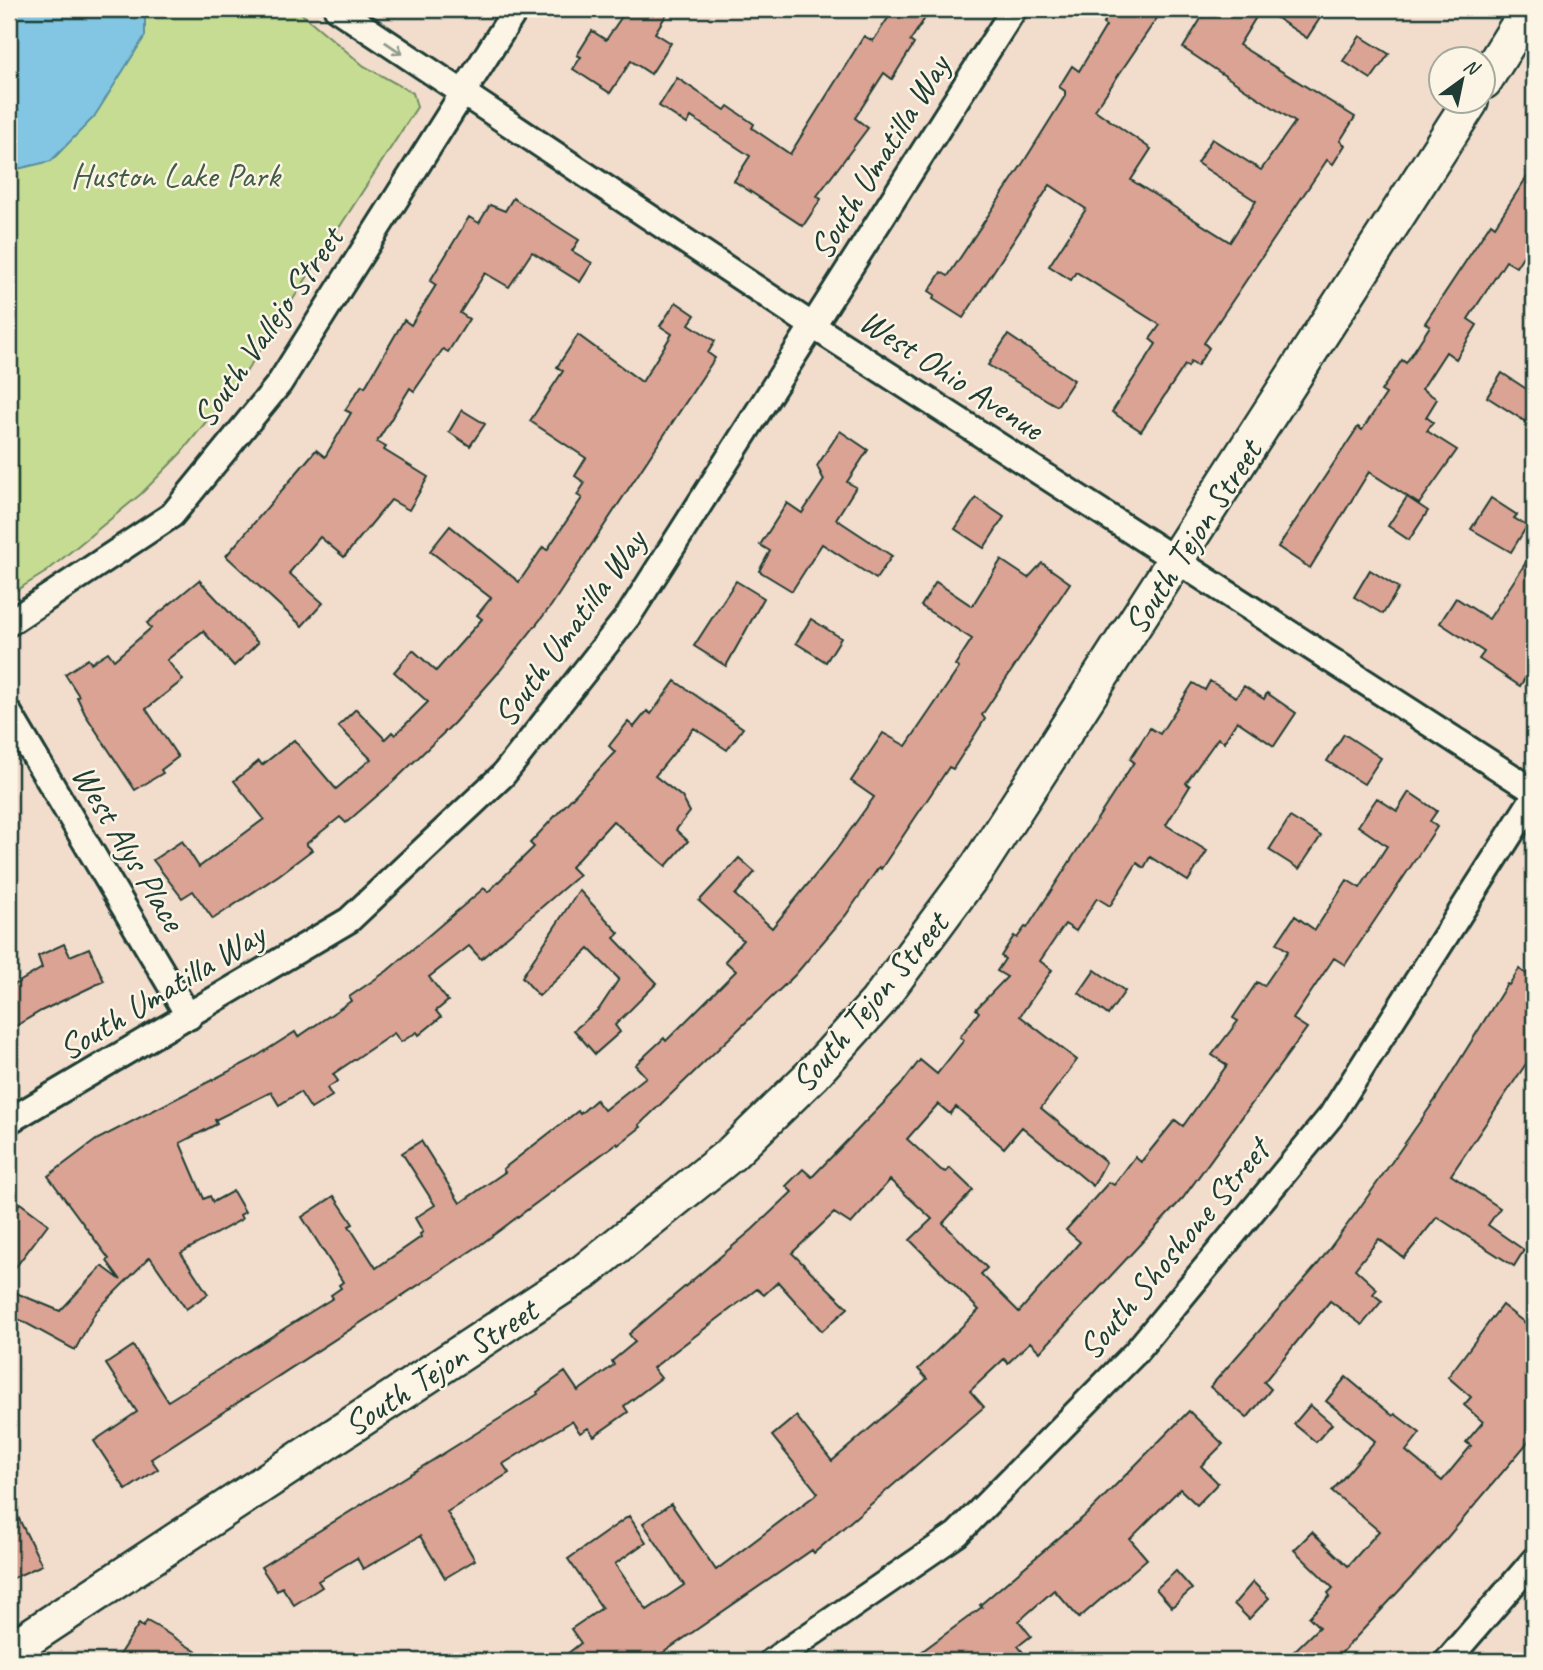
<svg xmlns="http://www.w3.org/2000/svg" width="1543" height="1670" font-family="Caveat,sans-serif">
<rect width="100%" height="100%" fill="#f2dccc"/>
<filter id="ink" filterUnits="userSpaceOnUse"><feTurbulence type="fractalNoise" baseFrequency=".0143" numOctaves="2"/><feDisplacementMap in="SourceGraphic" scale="14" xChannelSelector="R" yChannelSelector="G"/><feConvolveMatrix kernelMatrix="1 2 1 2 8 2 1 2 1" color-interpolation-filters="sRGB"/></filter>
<g filter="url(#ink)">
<polygon fill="#c5dc92" stroke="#728c63" stroke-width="2" points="9,9 296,9 364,66 413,93 417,107 246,372 181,453 141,494 46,572 9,595"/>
<polygon fill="#82c6e3" stroke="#5a8f9d" stroke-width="2" points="9,9 145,9 145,36 94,117 51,161 9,171"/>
<g fill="#dba393" stroke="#1f3d34" stroke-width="2">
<polygon points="627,9 670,9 655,33 671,43 651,74 631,61 610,93 573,69 581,57 577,55 592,31 606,40"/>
<polygon points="894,9 931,9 910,41 914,44 892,79 884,73 855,118 868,128 817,196 821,199 803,226 734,181 750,156 691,117 687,124 659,106 677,78 725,110 728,106 754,124 752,128 790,154 864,36 873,41"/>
<polygon points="1112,9 1163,9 1095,110 1151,149 1131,180 1230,242 1256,201 1197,163 1212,139 1261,170 1295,122 1183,48 1207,9 1261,9 1239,45 1355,117 1340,141 1345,145 1333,164 1327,160 1325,163 1204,343 1209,348 1197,366 1191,362 1188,367 1185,365 1141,431 1112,412 1156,344 1150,339 1160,325 1076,272 1071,280 1049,266 1086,209 1050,185 963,318 933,299 935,295 929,291 941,272 948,276 1023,163 1065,96 1065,91 1059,87 1072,66 1079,71 1106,26 1103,24"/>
<polygon points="1263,9 1326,9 1307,38"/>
<polygon points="1360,36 1389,54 1371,79 1343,61"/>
<polygon points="1534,166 1534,239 1516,267 1506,261 1468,319 1477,325 1456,359 1446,352 1422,389 1437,399 1426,417 1433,422 1427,431 1457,450 1419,504 1369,472 1310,568 1278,547 1358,427 1362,430 1386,394 1381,391 1402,360 1406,363 1430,326 1425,323 1491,223 1495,226"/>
<polygon points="513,198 579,240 572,251 592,263 580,282 532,252 509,287 485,273 460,313 469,319 448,352 443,349 414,391 410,388 377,442 386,447 384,450 428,477 409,510 391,500 344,557 320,537 289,573 323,603 302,626 226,556 316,450 325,457 351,413 345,410 362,385 365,387 404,320 411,325 436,285 430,281 469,217 479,223 490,205 505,211"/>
<polygon points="676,302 695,315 689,324 715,341 708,353 715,358 551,606 498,673 454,723 394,781 346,823 340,817 306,844 312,850 279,875 213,919 193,891 182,898 153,860 182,841 199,867 264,819 234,781 259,761 262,765 294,740 336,789 371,759 338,726 356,709 385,739 392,732 395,735 428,702 394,672 413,650 436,671 482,619 477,615 491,598 430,551 450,526 519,582 543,547 547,550 582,498 577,495 585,483 575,476 586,458 530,421 563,371 557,367 578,335 642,382 672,334 660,326"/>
<polygon points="1008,335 1074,380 1057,406 988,365"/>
<polygon points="1502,373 1534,394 1534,427 1487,397"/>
<polygon points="462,410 485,424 470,446 449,432"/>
<polygon points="840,431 868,450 847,482 856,487 836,519 892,556 876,579 822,544 792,591 759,571 770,551 760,545 787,503 802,513 824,480 817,466"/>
<polygon points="1407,497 1428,511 1409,540 1388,526"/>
<polygon points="976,498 1004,517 984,548 955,529"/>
<polygon points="1491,498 1517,515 1514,518 1527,526 1511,552 1471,529"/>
<polygon points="1534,550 1534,664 1520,686 1479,659 1484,652 1440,623 1456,598 1489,619"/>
<polygon points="1001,560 1028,578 1042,563 1070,583 982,715 985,719 953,769 949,767 881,869 879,867 846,915 795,975 639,1125 641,1127 618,1145 617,1143 480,1245 151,1459 158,1469 126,1490 94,1441 137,1412 106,1364 133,1346 168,1401 333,1298 331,1295 341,1288 339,1285 343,1282 302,1217 334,1196 353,1224 349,1226 376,1268 421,1237 420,1234 423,1232 415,1218 435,1205 402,1153 421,1141 460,1203 505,1172 503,1169 578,1111 580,1114 596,1100 604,1110 646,1077 635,1065 664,1038 666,1041 736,971 725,961 743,940 699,901 739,858 755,872 735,895 772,928 836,850 874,797 851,781 883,733 906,746 959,668 955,665 972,639 921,606 936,582 972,606"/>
<polygon points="1370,570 1399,588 1383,614 1354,597"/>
<polygon points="199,580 258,643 234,666 203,631 167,660 183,680 146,709 178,757 161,770 163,773 135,790 85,714 77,697 79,696 65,674 88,659 91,663 108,652 114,660 151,628 147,623"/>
<polygon points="736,581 764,598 726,666 694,646"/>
<polygon points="811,619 841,638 826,662 796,643"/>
<polygon points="675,681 743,728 727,750 694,728 655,776 682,797 690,812 676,830 688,841 666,866 613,821 571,867 579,875 481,959 469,946 429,977 448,1001 436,1011 441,1017 419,1035 417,1032 401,1042 394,1033 333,1074 338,1081 327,1088 332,1096 311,1109 300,1092 279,1105 271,1092 215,1120 217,1124 180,1143 204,1199 210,1196 213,1202 233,1191 245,1212 240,1215 242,1219 181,1253 208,1294 186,1309 150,1257 96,1311 75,1350 9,1314 9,1290 60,1311 102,1266 121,1280 107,1261 109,1259 48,1176 96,1140 251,1060 295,1032 298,1037 351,1001 349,997 387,971 484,888 488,892 534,847 530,843 615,752 609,746 628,722 634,727 647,711 651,714"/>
<polygon points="1210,681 1236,697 1244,686 1264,699 1267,693 1296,713 1274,746 1237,721 1224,742 1218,738 1186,783 1190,786 1166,825 1207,851 1188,881 1150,857 1144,868 1137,863 1110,906 1097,898 1076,931 1065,924 1040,961 1052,970 1020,1016 1077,1060 1041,1108 1106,1162 1093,1186 1022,1127 1004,1148 956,1107 950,1114 938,1104 907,1139 941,1170 946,1172 950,1168 973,1190 943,1223 987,1268 981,1274 1019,1312 1080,1242 1066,1230 1109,1182 1114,1185 1135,1157 1141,1162 1175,1120 1183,1126 1227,1065 1212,1055 1238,1021 1233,1018 1257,982 1264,986 1288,951 1277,943 1295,916 1315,930 1347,880 1360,888 1387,846 1358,826 1377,798 1397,811 1409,792 1437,811 1430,821 1437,827 1345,965 1334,958 1293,1019 1307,1028 1183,1198 1040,1352 1030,1342 1008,1363 1004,1359 970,1391 984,1407 814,1553 812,1550 651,1661 558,1661 581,1643 571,1629 602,1608 568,1559 629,1516 646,1542 615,1564 647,1610 684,1585 643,1523 671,1504 716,1570 818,1493 772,1436 796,1416 832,1461 927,1379 918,1369 979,1310 910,1240 932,1219 890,1180 851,1224 834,1213 792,1253 848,1308 822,1331 778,1282 764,1295 757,1289 653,1368 661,1378 624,1406 628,1412 594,1436 588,1428 580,1433 572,1421 503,1464 509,1473 447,1512 475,1560 445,1578 420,1536 363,1569 357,1558 318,1581 322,1587 294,1605 282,1587 277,1591 261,1567 499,1419 538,1394 537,1392 565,1372 578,1391 614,1365 612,1361 635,1342 629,1334 753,1229 792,1192 786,1186 803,1169 812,1177 900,1086 920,1060 937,1074 964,1040 960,1037 979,1012 976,1009 1007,977 997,971 1005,959 1001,956 1014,936 1017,938 1025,927 1027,928 1134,762 1130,759 1150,728 1160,734 1193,683 1205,690"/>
<polygon points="1344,734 1381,758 1364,784 1327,761"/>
<polygon points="1290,817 1321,836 1299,869 1269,850"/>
<polygon points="579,890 619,933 614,938 657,983 615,1025 620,1032 595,1054 574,1030 599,1009 619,979 589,949 539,996 522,977"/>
<polygon points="64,944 70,956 89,948 104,981 41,1011 9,1030 9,988 42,968 38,956"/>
<polygon points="1519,969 1534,979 1534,1052 1451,1175 1500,1208 1488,1225 1524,1250 1514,1266 1437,1217 1404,1258 1379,1239 1355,1269 1377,1289 1373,1294 1382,1301 1362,1325 1330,1301 1264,1382 1271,1389 1247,1418 1210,1387 1318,1264 1361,1206 1435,1100 1507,984 1509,985"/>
<polygon points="1095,970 1125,991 1108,1015 1079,993"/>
<polygon points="20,1203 48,1224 9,1276 9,1217"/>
<polygon points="1502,1305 1534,1330 1534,1435 1436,1551 1334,1661 1284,1661 1319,1627 1309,1617 1330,1596 1328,1593 1333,1588 1294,1550 1312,1532 1348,1566 1379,1531 1332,1491 1375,1441 1326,1401 1346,1377 1393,1416 1395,1414 1420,1433 1406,1451 1442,1481 1471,1446 1466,1442 1483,1422 1464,1405 1471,1397 1448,1377"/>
<polygon points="1310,1405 1332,1424 1316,1442 1294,1424"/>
<polygon points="1189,1411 1223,1444 1201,1466 1218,1483 1197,1505 1180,1489 1130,1539 1147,1559 1079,1618 1054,1590 1019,1621 1031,1636 1018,1646 1030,1661 909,1661 982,1607 980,1605 1087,1514"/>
<polygon points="9,1499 42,1565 9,1580"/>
<polygon points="1176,1571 1192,1589 1172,1607 1156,1589"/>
<polygon points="1253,1582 1269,1598 1249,1619 1234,1604"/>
<polygon points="147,1621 156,1626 211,1661 115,1661 139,1624 143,1627"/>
</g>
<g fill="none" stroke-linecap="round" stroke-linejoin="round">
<g stroke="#1f3d34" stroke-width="30">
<g id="street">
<polyline points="337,9 813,326 1534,791"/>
<polyline points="9,623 172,515 279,384 516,9"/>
<polyline points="9,713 189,1017"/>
<polyline points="9,1121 349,920 503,775 629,615 1014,9"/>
<polyline points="772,1661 957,1534 1135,1353 1331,1116 1534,797"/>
<polyline points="1447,1661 1534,1560"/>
</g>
</g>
<g stroke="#1f3d34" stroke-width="40">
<g id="secondary">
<polyline points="1484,81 1529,9"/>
<polyline points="9,1651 584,1272 731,1154 812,1075 877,1003 978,867 1470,102"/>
</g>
</g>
<use href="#street" stroke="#fcf5e5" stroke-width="24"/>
<use href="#secondary" stroke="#fcf5e5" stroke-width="35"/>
</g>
<defs><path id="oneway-shaft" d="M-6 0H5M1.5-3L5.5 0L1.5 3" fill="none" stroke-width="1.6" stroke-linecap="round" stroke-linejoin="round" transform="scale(1.75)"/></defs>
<use stroke="#8e998c" href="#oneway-shaft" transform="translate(394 48) rotate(34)"/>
</g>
<g text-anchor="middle" stroke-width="5" stroke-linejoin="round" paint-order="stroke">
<g font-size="35" fill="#1f3d34" stroke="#fcf5e5">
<text transform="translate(879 157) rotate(-58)" y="12">South Umatilla Way</text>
<text transform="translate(267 327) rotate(-55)" y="12">South Vallejo Street</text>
<text transform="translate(952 374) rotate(33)" y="12">West Ohio Avenue</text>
<text transform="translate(1192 537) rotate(-57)" y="12">South Tejon Street</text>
<text transform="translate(569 628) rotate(-54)" y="12">South Umatilla Way</text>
<text transform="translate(129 847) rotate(59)" y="12">West Alys Place</text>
<text transform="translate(161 991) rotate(-31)" y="12">South Umatilla Way</text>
<text transform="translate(869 1002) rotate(-50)" y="12">South Tejon Street</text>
<text transform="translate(1173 1249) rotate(-50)" y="12">South Shoshone Street</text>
<text transform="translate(440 1367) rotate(-33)" y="12">South Tejon Street</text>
</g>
<g font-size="35" fill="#405d47" stroke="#fcf5e5">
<text x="175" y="187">Huston Lake Park</text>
</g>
</g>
<rect width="1543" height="1670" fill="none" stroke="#fcf5e5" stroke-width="35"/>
<rect x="18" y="18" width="1508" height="1635" fill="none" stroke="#1f3d34" stroke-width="2.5" filter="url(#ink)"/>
<g transform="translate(1462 80) rotate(33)"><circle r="33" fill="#fcf5e5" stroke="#a4ab9e" stroke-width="2"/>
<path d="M0-5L12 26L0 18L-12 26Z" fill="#1f3d34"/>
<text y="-10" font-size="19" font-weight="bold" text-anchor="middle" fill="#1f3d34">N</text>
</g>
</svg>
